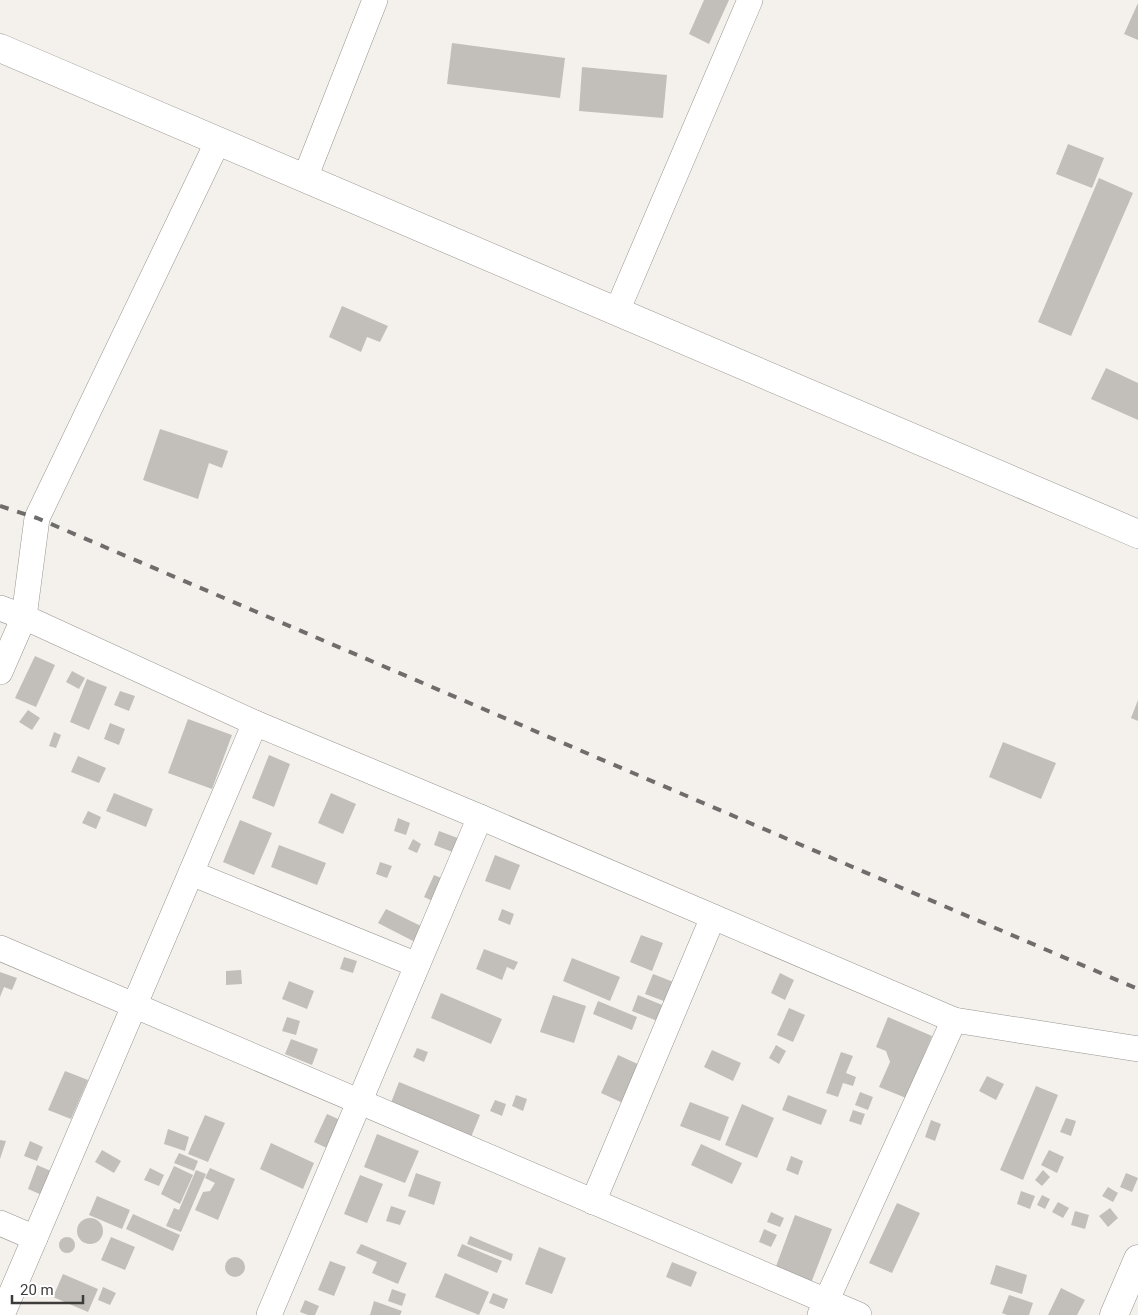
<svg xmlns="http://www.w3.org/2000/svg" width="1138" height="1315" font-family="Roboto,sans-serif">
<rect width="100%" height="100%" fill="#f4f1ec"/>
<g fill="#c2bfbb">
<polygon points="704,0 729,0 709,44 689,34"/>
<polygon points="1138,3 1138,40 1124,34"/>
<polygon points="452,43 565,58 560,98 447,84"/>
<polygon points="582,67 667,75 663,118 579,111"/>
<polygon points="1068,144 1104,158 1092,188 1056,174"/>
<polygon points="1099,178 1133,193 1071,336 1038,322"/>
<polygon points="342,306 388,326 380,342 367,337 361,352 329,337"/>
<polygon points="1106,368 1138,383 1138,420 1091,399"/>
<polygon points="160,429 228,451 222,468 209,463 198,499 143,480"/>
<polygon points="35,656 55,665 36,707 15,698"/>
<polygon points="72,671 85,678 79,689 66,682"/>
<polygon points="87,679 107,687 89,730 70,722"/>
<polygon points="120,691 135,696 129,711 114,705"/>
<polygon points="1138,700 1138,721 1131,718"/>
<polygon points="28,710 40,718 32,730 19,722"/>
<polygon points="188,719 232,735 212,789 168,773"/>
<polygon points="110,723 125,729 119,745 104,739"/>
<polygon points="54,732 61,735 56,748 49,746"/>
<polygon points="1003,742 1056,763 1041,799 989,777"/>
<polygon points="269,755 290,764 274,807 252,798"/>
<polygon points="78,756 106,768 99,783 71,772"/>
<polygon points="114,793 153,809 146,827 106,811"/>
<polygon points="331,793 356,804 343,834 318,823"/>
<polygon points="88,811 101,817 96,829 82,823"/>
<polygon points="398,818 410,823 406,835 394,831"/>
<polygon points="240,820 272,833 254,875 223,862"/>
<polygon points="439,831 463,840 458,854 434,845"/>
<polygon points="413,839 421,844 417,853 408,849"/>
<polygon points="279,845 326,863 317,885 271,867"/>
<polygon points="495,855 520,865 510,890 485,881"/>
<polygon points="380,862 392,866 387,878 376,874"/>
<polygon points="434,875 446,880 437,903 424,897"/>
<polygon points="386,909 423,927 415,942 378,923"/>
<polygon points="502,909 514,914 510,925 498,920"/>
<polygon points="641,935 663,943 652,971 630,962"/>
<polygon points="484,949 518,962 514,970 507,967 502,980 476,969"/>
<polygon points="344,957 357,961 353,973 340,969"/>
<polygon points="572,958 620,977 610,1001 563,981"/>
<polygon points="241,970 242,984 226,985 226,971"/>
<polygon points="0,972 17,978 12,990 4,987 0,997"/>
<polygon points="780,973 794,980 785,1000 771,993"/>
<polygon points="653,974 676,983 669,1003 645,994"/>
<polygon points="289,981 314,991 307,1009 282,999"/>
<polygon points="441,993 502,1019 491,1044 431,1018"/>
<polygon points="553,995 586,1006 574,1043 540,1032"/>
<polygon points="638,995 667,1007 660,1022 632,1011"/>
<polygon points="598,1001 637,1017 632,1030 593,1014"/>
<polygon points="789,1008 805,1015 793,1042 777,1035"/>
<polygon points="287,1017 300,1021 296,1035 282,1031"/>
<polygon points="888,1017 932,1036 906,1098 879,1087 890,1062 886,1051 876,1047"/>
<polygon points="291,1039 318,1049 312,1065 285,1054"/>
<polygon points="776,1045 786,1051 779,1064 769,1058"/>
<polygon points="417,1048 428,1052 424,1062 413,1057"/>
<polygon points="712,1050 741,1063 733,1081 704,1067"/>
<polygon points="841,1052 853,1056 846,1073 856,1077 853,1086 843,1083 838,1097 826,1093"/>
<polygon points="618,1055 642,1066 625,1104 601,1093"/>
<polygon points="65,1071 88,1080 71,1119 48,1110"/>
<polygon points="987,1076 1004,1084 996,1100 979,1091"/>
<polygon points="399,1082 480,1115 471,1137 390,1105"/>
<polygon points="1036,1086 1058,1095 1023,1180 1000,1170"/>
<polygon points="860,1092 873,1097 868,1110 855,1105"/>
<polygon points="516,1095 527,1099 523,1111 512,1106"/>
<polygon points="788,1095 827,1110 821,1125 782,1110"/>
<polygon points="495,1100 506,1104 502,1116 490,1111"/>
<polygon points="690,1102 729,1117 720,1141 680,1126"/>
<polygon points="742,1104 774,1118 757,1158 725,1145"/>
<polygon points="853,1110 865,1114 861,1125 849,1121"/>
<polygon points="327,1114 347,1123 333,1151 314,1142"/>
<polygon points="205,1115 225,1123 208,1162 188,1154"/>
<polygon points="1066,1118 1076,1121 1071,1136 1060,1132"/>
<polygon points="931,1120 941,1124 935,1141 925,1137"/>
<polygon points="168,1129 189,1137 185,1151 164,1144"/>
<polygon points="377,1134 419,1151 405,1183 364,1167"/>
<polygon points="0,1140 6,1141 0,1159"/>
<polygon points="30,1141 43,1147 37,1161 24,1156"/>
<polygon points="271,1143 314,1163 303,1189 260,1169"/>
<polygon points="701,1144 742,1163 732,1184 691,1165"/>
<polygon points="102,1150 121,1161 114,1173 95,1162"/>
<polygon points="1049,1150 1064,1157 1057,1173 1041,1165"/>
<polygon points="179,1153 198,1161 194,1171 174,1163"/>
<polygon points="791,1156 803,1161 798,1175 786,1170"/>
<polygon points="37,1165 51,1171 42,1195 28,1189"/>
<polygon points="174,1166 193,1175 180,1204 161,1194"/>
<polygon points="150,1168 164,1175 159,1186 144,1180"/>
<polygon points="210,1168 235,1179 218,1220 195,1210 203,1192 210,1191 215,1183 205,1178"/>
<polygon points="196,1170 206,1174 181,1232 166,1226 174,1208 179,1210"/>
<polygon points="1043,1170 1050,1177 1042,1186 1035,1180"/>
<polygon points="416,1173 441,1182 434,1205 408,1196"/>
<polygon points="1126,1173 1138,1178 1132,1192 1120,1187"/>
<polygon points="360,1175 383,1184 367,1223 344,1214"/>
<polygon points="1108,1187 1118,1193 1113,1202 1102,1196"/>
<polygon points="1021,1191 1035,1196 1030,1209 1017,1204"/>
<polygon points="1042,1195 1050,1199 1045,1209 1037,1205"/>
<polygon points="97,1196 130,1210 122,1229 89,1215"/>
<polygon points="1058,1202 1069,1208 1063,1218 1052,1212"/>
<polygon points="897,1203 920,1213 892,1273 869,1263"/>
<polygon points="391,1206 406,1211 400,1225 386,1221"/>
<polygon points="1110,1208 1118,1218 1108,1227 1099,1216"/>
<polygon points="1075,1211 1089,1215 1085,1229 1071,1225"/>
<polygon points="771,1212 784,1218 780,1227 767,1222"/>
<polygon points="133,1214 180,1235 173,1251 126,1229"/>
<polygon points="795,1215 832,1229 811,1283 775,1269"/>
<circle cx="90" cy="1231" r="13"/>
<polygon points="764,1229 777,1235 771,1247 759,1242"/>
<polygon points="470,1236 513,1254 511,1261 467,1244"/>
<circle cx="67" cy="1245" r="8"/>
<polygon points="111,1237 135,1247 125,1270 101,1260"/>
<polygon points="361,1244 407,1263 398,1284 372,1273 377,1262 356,1253"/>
<polygon points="462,1244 502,1261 497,1273 457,1256"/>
<polygon points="539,1247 566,1258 552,1294 525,1284"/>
<circle cx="235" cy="1267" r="10"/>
<polygon points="330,1261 346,1267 334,1296 318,1290"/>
<polygon points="672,1262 697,1272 691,1287 666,1277"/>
<polygon points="996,1265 1027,1275 1022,1294 990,1284"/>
<polygon points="445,1273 489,1292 479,1315 435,1297"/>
<polygon points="63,1274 98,1289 88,1312 53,1297"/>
<polygon points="103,1287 116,1293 110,1305 98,1300"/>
<polygon points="1061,1288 1085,1300 1077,1315 1048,1315"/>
<polygon points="392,1289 406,1294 402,1306 388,1301"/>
<polygon points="493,1293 508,1299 504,1309 489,1303"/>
<polygon points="1009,1295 1033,1303 1029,1315 1007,1315 1002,1313"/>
<polygon points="305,1300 319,1306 315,1315 308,1315 300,1312"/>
<polygon points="374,1301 402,1311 400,1315 370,1315"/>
</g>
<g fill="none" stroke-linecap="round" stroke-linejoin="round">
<g stroke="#989591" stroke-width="26">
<g id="street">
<polyline points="305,178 375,0"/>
<polyline points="617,311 750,0"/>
<polyline points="0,608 24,617 255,723 480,817 954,1020 1138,1049"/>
<polyline points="0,672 24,617 37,518 218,141"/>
<polyline points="191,873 417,965"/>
<polyline points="0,948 859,1315"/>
<polyline points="593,1202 713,917"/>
<polyline points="0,1223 35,1238"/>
<polyline points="2,1315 255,723"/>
<polyline points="269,1315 480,817"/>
<polyline points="820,1315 954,1020"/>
</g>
</g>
<g stroke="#989591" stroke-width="29">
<g id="secondary">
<polyline points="0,48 1138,534"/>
<polyline points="1114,1315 1138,1259"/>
</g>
</g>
<use href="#street" stroke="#fff" stroke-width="25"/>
<use href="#secondary" stroke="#fff" stroke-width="28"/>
<polyline stroke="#6f6d6b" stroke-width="4" stroke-dasharray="9 9" stroke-linecap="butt" points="0,506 37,518 1138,989"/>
</g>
<path d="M12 1295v8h71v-8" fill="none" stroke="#3e3c3b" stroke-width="2.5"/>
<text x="20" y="1295" font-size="15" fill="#3e3c3b" stroke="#fffefe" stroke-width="4" paint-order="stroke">20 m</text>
</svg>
